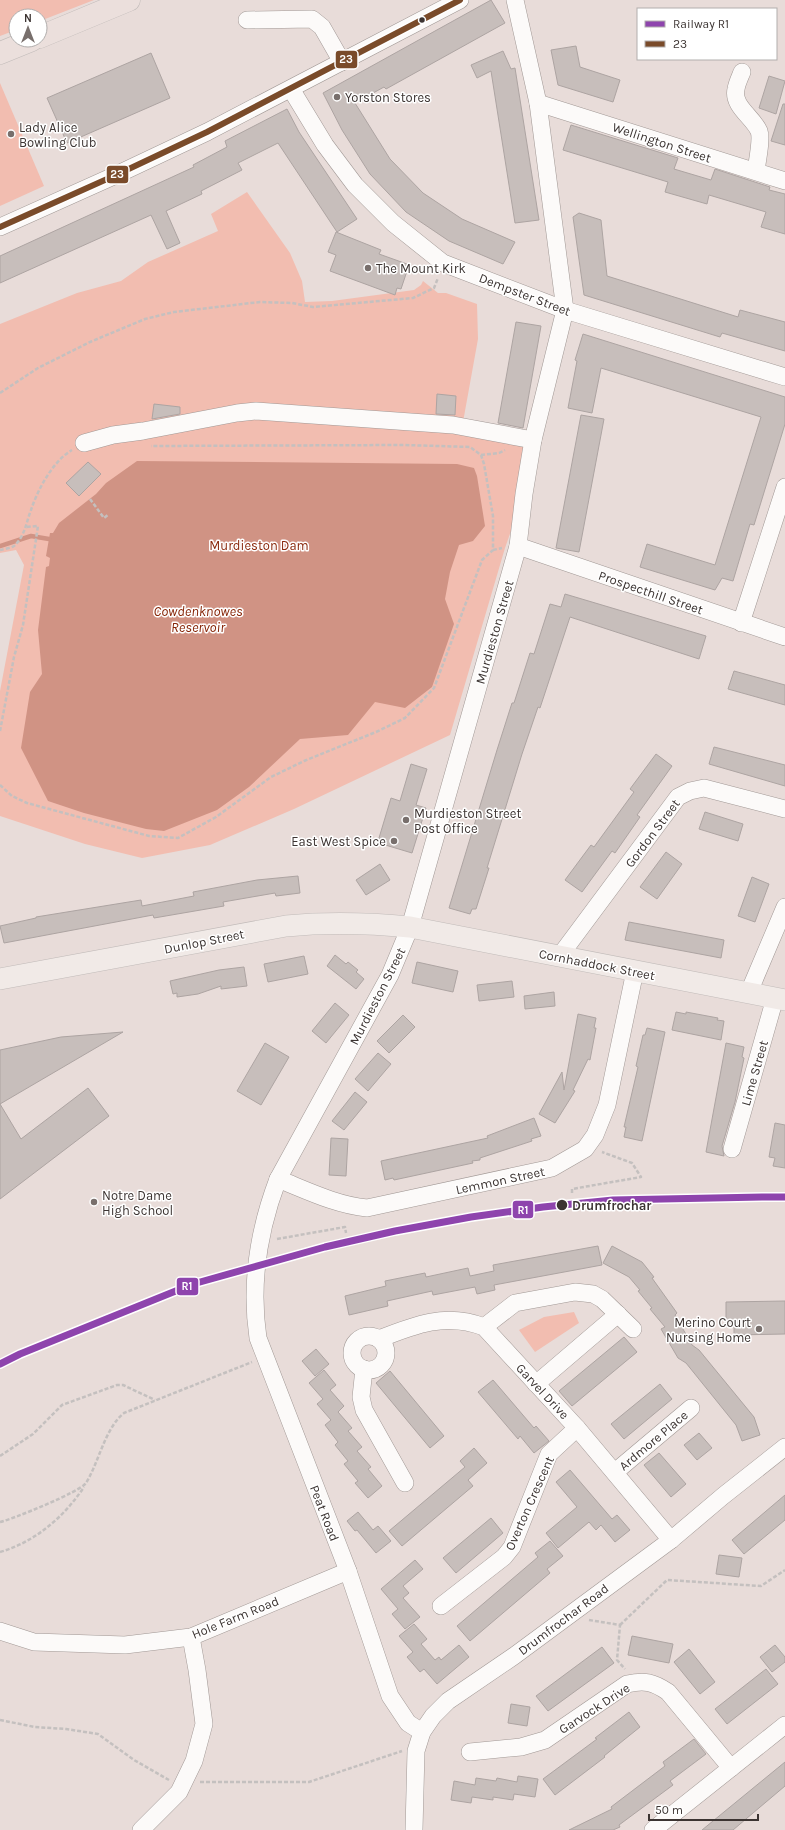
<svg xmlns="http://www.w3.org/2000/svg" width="785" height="1830" font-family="Karla,sans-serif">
<rect width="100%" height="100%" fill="#e8dcd9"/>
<g fill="#f2bdb0">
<polygon points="0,0 94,0 40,21 40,16 16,16 16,30 0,36"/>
<polygon points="0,83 44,186 0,206"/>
<polygon points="247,192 290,253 302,281 305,302 332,301 414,290 421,285 423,281 438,293 446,293 477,304 478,339 463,422 532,448 524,494 505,548 450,735 294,809 210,845 142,858 85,844 0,816 0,691 24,565 16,550 0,553 0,324 77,293 121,281 148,262 218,231 211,214"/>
<polygon points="574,1312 579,1323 535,1352 519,1330 544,1317"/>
</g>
<polygon fill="#d09384" points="137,461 457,464 474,468 477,476 485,526 473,541 459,545 450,572 445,599 454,624 432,687 405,708 375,702 348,735 300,739 249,787 217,810 164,831 146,829 84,813 48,801 21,748 30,692 42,674 38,630 46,567 49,566 50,558 46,556 50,533 53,533 59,523 96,494 106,483"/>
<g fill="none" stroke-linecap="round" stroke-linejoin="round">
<polyline stroke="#d09384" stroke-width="4.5" points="0,546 31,536 49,539"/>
</g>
<g fill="#c7bebb" stroke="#ada4a2">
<polygon points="491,0 505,23 386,89 384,87 355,103 390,159 423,193 462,219 515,242 503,264 449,241 406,212 370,174 342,130 323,93"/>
<polygon points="576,46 580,67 620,80 613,102 558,85 551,50"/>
<polygon points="503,51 511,69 515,68 539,220 515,223 491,71 477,78 471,65"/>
<polygon points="151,53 170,98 67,143 47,98"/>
<polygon points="769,76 785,81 776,114 759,108"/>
<polygon points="783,104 785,104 785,145 771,141"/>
<polygon points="287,109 299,132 357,219 337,232 278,143 238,163 242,170 201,191 202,194 166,211 180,243 167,249 151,215 0,283 0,256 194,167 193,165 227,147 225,141"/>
<polygon points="571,125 678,158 674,169 711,180 715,169 770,187 769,190 785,194 785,234 761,227 766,212 709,195 707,204 665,192 668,182 563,150"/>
<polygon points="579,213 601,220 607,276 738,317 740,310 785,322 785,351 722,333 720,337 584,295 573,217"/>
<polygon points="336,232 381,250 379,254 407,264 404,270 407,271 401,289 397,288 395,295 330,271 336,255 328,252"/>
<polygon points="516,322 541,326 523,428 498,423"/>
<polygon points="583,334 785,397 785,424 754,525 750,524 733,581 722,578 715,590 640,567 647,544 715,565 761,417 601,368 592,413 568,408 577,361 575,360"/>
<polygon points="437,394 456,396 455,415 436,414"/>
<polygon points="154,404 180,407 180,414 152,419"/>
<polygon points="581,415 604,419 579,552 556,548"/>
<polygon points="88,462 101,474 79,496 66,483"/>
<polygon points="565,594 706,636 699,659 570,617 540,708 538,707 522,754 487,868 489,868 476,909 472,909 470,914 449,908 497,750 512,703 514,703 530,653 534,654 550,604 561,607"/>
<polygon points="734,671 785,685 785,705 728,689"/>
<polygon points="714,747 785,765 785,786 709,764"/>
<polygon points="656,754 672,766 637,815 640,817 615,853 612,851 582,892 565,880 591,845 594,847 634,792 630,789"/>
<polygon points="411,764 427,769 416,805 426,808 412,853 382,844 379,838 391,798 400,801"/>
<polygon points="705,812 743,824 738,841 699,829"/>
<polygon points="666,852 682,864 657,899 640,887"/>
<polygon points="380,864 390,880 366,895 356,880"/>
<polygon points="298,876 300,893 276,896 275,893 223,902 224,906 154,918 153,915 4,943 0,926 36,918 36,917 141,900 142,906 194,896 193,892 257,880"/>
<polygon points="752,877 769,884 755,922 738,916"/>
<polygon points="629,922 724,940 721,958 625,940"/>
<polygon points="335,955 346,964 348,962 358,970 356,972 364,979 356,989 327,966"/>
<polygon points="304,956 308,974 268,982 264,964"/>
<polygon points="417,962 458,971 453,992 412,983"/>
<polygon points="244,967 247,986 221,989 221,986 198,994 177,997 177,993 173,994 170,981 219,970"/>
<polygon points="512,981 514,997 479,1001 477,985"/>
<polygon points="554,992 555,1006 525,1009 524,996"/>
<polygon points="335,1003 349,1015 326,1043 312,1031"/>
<polygon points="676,1012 686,1014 686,1012 718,1018 717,1020 724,1021 721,1040 672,1030"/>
<polygon points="578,1014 596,1018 594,1028 596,1028 590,1060 588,1059 573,1090 575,1091 555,1123 539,1114 562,1072 564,1090"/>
<polygon points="403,1015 415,1027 389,1053 377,1041"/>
<polygon points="647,1028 665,1032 642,1141 624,1137 626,1127 624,1127 638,1067 636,1066 643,1035 645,1035"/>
<polygon points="123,1032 0,1104 0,1050 61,1037"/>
<polygon points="265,1043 289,1057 261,1105 237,1091"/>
<polygon points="726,1043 744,1047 742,1057 744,1058 735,1102 722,1146 724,1156 706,1152"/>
<polygon points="378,1053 391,1064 368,1091 355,1079"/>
<polygon points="88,1088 109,1116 0,1199 0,1104 21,1139"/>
<polygon points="355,1092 367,1102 344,1130 332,1121"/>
<polygon points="534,1118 541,1136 531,1139 532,1141 480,1158 480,1160 472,1161 473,1163 394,1180 393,1178 385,1180 381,1161 488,1138 487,1136"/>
<polygon points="775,1123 785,1125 785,1168 773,1166 775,1158 769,1157"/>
<polygon points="331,1138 348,1139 346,1176 329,1175"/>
<polygon points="598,1246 602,1265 494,1285 495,1290 477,1294 475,1287 433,1295 432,1291 387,1301 388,1306 349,1315 345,1296 386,1286 385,1281 425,1273 426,1277 468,1268 470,1276 494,1271 493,1265"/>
<polygon points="612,1246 642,1262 654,1277 652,1278 677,1313 675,1315 692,1345 699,1350 754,1417 760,1435 742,1441 736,1425 686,1363 678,1358 661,1329 665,1327 650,1309 652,1308 638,1291 640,1290 629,1277 603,1263"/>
<polygon points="785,1301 785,1334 734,1335 734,1323 726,1323 726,1302"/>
<polygon points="624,1337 637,1352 572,1406 559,1391"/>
<polygon points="316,1349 329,1364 315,1376 302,1361"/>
<polygon points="324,1370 336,1385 330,1390 344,1406 338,1412 352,1428 348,1431 362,1447 357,1451 371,1467 368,1469 382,1486 368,1498 355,1483 358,1481 344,1464 348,1461 335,1445 338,1442 325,1425 331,1420 317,1404 323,1399 309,1383"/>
<polygon points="390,1371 444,1436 430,1448 376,1383"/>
<polygon points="493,1380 534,1428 536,1426 549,1441 534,1453 520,1436 518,1439 478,1392"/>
<polygon points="660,1384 672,1399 624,1439 611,1424"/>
<polygon points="699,1433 712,1448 697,1460 684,1445"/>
<polygon points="474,1448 487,1463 468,1480 473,1486 402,1546 389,1531 465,1467 460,1461"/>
<polygon points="659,1453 686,1484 671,1497 644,1465"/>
<polygon points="570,1470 612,1519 617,1515 630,1530 615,1542 601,1525 596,1530 589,1522 558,1548 546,1533 577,1507 556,1482"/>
<polygon points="785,1495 785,1520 744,1554 732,1540"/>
<polygon points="358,1512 373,1530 378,1526 391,1541 376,1553 357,1530 355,1531 347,1521"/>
<polygon points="491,1518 503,1533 456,1573 443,1558"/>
<polygon points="550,1541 563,1556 547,1569 550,1573 470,1641 457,1626 538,1557 535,1553"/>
<polygon points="719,1555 742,1558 739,1577 716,1574"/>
<polygon points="415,1560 423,1569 403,1586 409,1593 403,1598 420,1617 405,1629 392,1614 398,1609 381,1589"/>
<polygon points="414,1624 427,1639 421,1644 435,1660 439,1657 441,1660 459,1645 469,1657 437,1684 424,1669 420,1672 407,1657 413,1652 399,1636"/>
<polygon points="632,1636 673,1644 669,1663 628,1655"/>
<polygon points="775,1645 785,1657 785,1662 772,1672 760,1657"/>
<polygon points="602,1647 614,1663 548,1711 536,1696"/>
<polygon points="689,1649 715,1682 700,1694 674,1662"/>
<polygon points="766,1669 778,1684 727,1724 715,1709"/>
<polygon points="511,1704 530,1707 527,1726 508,1723"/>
<polygon points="629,1712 640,1727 604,1756 605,1757 555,1795 543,1779 597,1739 595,1738"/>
<polygon points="694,1739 706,1754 670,1781 673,1785 619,1825 620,1827 613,1830 569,1830 612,1809 611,1807 665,1766 663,1762"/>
<polygon points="785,1762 785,1786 753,1813 733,1830 702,1830"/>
<polygon points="518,1776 538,1779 535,1797 514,1794 513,1800 493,1797 493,1800 472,1797 471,1803 451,1800 454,1781 475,1785 476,1778 496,1781 497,1778 517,1782"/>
</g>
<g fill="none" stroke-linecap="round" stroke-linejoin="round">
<g stroke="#a19895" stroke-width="18">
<g id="minor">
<polyline points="247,20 312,19 322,27 342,62"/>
<path d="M742,72C740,77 737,83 736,89C732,106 753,117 759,131C762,139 757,162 756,171"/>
<polyline points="291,89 325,145 355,185 393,223 443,263 565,310 785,377"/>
<polyline points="538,103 785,181"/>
<polyline points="0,227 116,175 207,132 460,0"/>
<polyline points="84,443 113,435 143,431 237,413 256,411 453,425 533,440"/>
<polyline points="518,546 785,637"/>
<polyline points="741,623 785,487"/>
<polyline points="559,957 678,797 690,791 704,788 785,809"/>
<polyline points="749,992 785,907"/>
<polyline points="732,1149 775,998"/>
<path d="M278,1179C306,1190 336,1205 367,1208L552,1168L585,1149L595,1135L607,1105L635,971"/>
<polyline points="484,1327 515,1303 575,1292 593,1294 602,1299 633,1329"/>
<circle cx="369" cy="1353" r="17"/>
<path d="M379,1339C414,1325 446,1312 484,1327L577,1428L671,1540"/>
<polyline points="364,1369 361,1397 364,1410 405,1483"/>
<polyline points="536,1384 618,1314"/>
<polyline points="615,1472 691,1408"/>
<polyline points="441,1606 504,1557 512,1547 549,1454 577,1428"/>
<polyline points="0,1631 34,1642 125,1645 191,1637 348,1571"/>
<path d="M422,1732L408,1723L390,1696L348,1571L258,1338C250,1284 259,1229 278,1179L390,975L410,927L518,546L524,494L533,440L565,310L538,103L515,0"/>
<path d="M470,1752L521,1747L545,1740L627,1684C645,1680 653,1682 668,1692L731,1768"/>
<polyline points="141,1830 179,1792 194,1761 204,1724 197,1670 191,1637"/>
<polyline points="414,1830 416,1751 422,1732 433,1716 448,1701 514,1656 671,1540 723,1496 785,1447"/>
<polyline points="653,1830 785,1725"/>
</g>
</g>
<g stroke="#c1bbb9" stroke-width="22">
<path id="major" d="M0,979L286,926C329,922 367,923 410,927L785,1000"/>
</g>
<g stroke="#c1bbb9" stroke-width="23">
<g id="highway">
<polyline points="40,37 129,0"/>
<polyline points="0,53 32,40"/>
</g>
</g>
<g stroke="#c4c0bf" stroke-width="2.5" stroke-dasharray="4 2" stroke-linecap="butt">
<polyline points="0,393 38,368 90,342 145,319 174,312 260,302 292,303 313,307 413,298 434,288 438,278"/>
<polyline points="481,455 499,453 505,450"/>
<polyline points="90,499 104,518 109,514"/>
<path d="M0,550C4,549 11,548 14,546C25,536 26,523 31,510C38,489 53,461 72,450"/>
<polyline points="493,550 502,548"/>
<polyline points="0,731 14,657 23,625 38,526 26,527"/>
<polyline points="0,785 12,796 27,803 149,836 178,838 216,817 271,777 304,761 376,732 405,718 434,688 482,560 493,550 493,516 484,464 481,455 470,447 405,445 151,446"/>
<polyline points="572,1193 572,1189 641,1177 632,1163 602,1152"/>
<polyline points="277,1239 345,1227 346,1233"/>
<polyline points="0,1456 33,1434 62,1405 117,1385 123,1385 155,1400"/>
<path d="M0,1522C13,1519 80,1492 86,1483C99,1462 105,1428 124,1413L252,1362"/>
<path d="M0,1552C35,1542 64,1517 84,1487"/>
<polyline points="589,1620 620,1625 617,1660 625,1669"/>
<polyline points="620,1625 667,1580 761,1586 785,1570"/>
<polyline points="0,1720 35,1727 66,1729 98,1734 134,1760 169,1780"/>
<polyline points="200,1782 309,1782 402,1751"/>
</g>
<use href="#minor" stroke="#fcfaf9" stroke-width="17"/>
<use href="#major" stroke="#f1eae7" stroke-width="21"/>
<use href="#highway" stroke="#ebdfdc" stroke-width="22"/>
<g stroke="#fff" stroke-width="9">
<polyline id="bus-1" points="0,227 116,175 207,132 460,0"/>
</g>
<use href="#bus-1" stroke="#7a4b2a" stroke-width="6"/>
<g stroke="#fff" stroke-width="10">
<polyline id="rail-1" points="0,1364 20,1354 193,1284 325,1247 395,1231 471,1217 543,1207 613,1200 762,1197 785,1197"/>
</g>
<use href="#rail-1" stroke="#8e44ad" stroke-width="7"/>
</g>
<g fill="#3c3432" stroke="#fff" stroke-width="1.5">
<circle cx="422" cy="20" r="3.5"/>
<circle cx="562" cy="1205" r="6"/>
</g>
<g fill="#786f6c" stroke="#fff" stroke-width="1.5">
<circle cx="337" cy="97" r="4"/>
<circle cx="11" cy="134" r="4"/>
<circle cx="368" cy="268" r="4"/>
<circle cx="406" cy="820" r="4"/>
<circle cx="394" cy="841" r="4"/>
<circle cx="94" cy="1202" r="4"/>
<circle cx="759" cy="1329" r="4"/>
</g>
<g text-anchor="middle" stroke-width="3" stroke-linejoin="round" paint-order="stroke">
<g font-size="13" fill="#3c3432" stroke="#fff" text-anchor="start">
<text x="345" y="102">Yorston Stores</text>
<text x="19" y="132">Lady Alice<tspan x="19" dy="15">Bowling Club</tspan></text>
<text x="376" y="273">The Mount Kirk</text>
<text x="414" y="818">Murdieston Street<tspan x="414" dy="15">Post Office</tspan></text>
<text x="386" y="846" text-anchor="end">East West Spice</text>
<text x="102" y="1200">Notre Dame<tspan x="102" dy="15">High School</tspan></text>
<text x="751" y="1327" text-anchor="end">Merino Court<tspan x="751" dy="15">Nursing Home</tspan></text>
</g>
<g font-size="13" fill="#3c3432" stroke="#fff">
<text transform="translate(662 142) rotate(18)" y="5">Wellington Street</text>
<text transform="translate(525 294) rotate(21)" y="5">Dempster Street</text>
<text transform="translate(651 592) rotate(19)" y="5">Prospecthill Street</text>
<text transform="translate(494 632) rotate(-74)" y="5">Murdieston Street</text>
<text transform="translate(652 833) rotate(-53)" y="5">Gordon Street</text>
<text transform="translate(204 941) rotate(-11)" y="5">Dunlop Street</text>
<text transform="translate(597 964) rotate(11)" y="5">Cornhaddock Street</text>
<text transform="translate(377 996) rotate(-63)" y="5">Murdieston Street</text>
<text transform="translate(754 1073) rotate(-74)" y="5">Lime Street</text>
<text transform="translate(500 1180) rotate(-12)" y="5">Lemmon Street</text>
<text transform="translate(543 1391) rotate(47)" y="5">Garvel Drive</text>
<text transform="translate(653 1440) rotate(-40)" y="5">Ardmore Place</text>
<text transform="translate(529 1503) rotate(-66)" y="5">Overton Crescent</text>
<text transform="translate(325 1513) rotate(69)" y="5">Peat Road</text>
<text transform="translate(235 1617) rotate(-22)" y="5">Hole Farm Road</text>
<text transform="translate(563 1619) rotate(-37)" y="5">Drumfrochar Road</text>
<text transform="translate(594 1708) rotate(-33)" y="5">Garvock Drive</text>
</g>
<g font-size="13" fill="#8a280c" stroke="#fff">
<text x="259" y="550">Murdieston Dam</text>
</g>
<g font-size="13" font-weight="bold" fill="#3c3432" stroke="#fff" text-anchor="start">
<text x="572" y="1210">Drumfrochar</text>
</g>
<g font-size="14" font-style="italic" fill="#862406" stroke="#fff">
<text x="198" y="616">Cowdenknowes<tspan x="198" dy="16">Reservoir</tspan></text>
</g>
</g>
<g stroke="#fff" stroke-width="1.5">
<rect x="335" y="50" width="23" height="19" rx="4" fill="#7a4b2a"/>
<rect x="106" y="165" width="23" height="19" rx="4" fill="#7a4b2a"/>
<rect x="512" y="1200" width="22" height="19" rx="4" fill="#8e44ad"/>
<rect x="176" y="1277" width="23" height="19" rx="4" fill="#8e44ad"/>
</g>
<g font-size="11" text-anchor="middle" font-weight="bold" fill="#fff">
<text x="346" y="63">23</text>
<text x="117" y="178">23</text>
<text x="523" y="1214">R1</text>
<text x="187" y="1290">R1</text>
</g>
<rect x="637" y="8" width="140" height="52" fill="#ffffff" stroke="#b1aead"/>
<rect x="645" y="21" width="20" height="6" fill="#8e44ad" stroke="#b1aead"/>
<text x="673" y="28" font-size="12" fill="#3c3432">Railway R1</text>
<rect x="645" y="41" width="20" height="6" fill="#7a4b2a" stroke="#b1aead"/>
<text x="673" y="48" font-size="12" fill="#3c3432">23</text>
<g transform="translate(28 28)"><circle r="19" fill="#ffffff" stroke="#b1aead"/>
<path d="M0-3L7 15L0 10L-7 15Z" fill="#786f6c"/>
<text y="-6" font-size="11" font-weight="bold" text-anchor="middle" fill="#3c3432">N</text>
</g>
<path d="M649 1814v6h109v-6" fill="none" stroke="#3c3432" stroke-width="2"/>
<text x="655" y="1814" font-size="12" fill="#3c3432" stroke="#ffffff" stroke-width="3" paint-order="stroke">50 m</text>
</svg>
